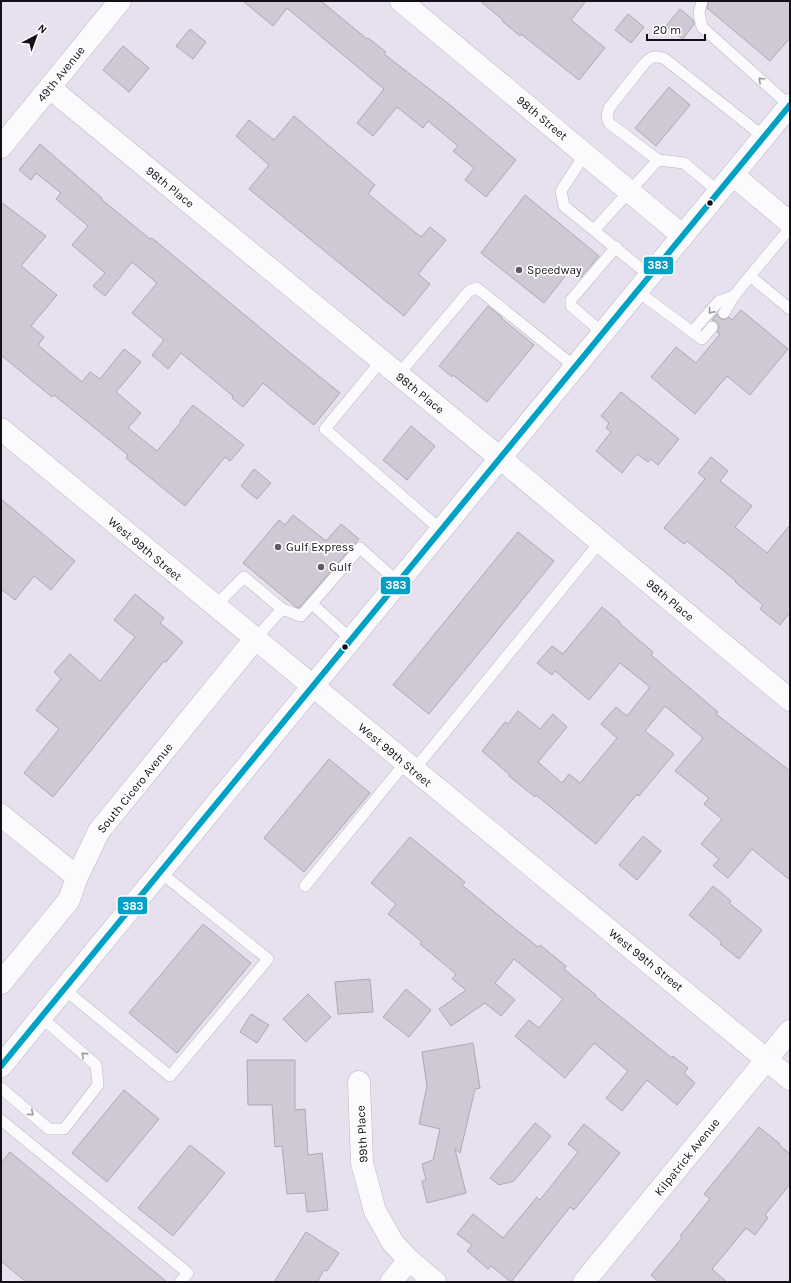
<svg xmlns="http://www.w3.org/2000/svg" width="791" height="1283" font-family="Karla,sans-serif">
<rect width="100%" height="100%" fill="#e7e0ee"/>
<g fill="#cec9d4" stroke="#ada8b3">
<polygon points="243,1 321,1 367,39 368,38 386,52 384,54 450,105 516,160 486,197 465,180 474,168 453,151 458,146 428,121 423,128 397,107 373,136 357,123 384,89 287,8 273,26"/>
<polygon points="480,1 586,1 571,20 605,48 579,80 521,34 520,36 502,21 503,20"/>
<polygon points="709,1 790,1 790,38 770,61 707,8"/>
<polygon points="680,9 693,20 694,24 683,39 666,26"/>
<polygon points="628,14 644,27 631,43 615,30"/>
<polygon points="190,29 206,42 193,59 176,46"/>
<polygon points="123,46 149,68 129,92 103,70"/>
<polygon points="669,87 690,105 656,146 635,128"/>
<polygon points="294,116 375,185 368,194 421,237 430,227 446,240 418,274 430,284 404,316 249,189 269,165 236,136 249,120 274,140"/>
<polygon points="40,144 102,198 101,199 150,239 152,238 288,351 340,393 314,425 263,383 243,407 232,398 233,396 181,353 168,369 152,355 164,340 132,313 157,283 132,262 105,296 93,286 105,273 72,245 88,226 56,199 61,193 36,173 31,180 19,170"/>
<polygon points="525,195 599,256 580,278 570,270 544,303 481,253"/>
<polygon points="1,202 46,236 21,266 57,295 31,326 44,337 38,345 82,382 90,372 100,379 124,349 141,362 116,392 141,413 128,428 157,451 181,422 180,421 193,405 244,445 230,461 225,457 185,506 126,458 128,455 54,395 52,397 1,355"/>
<polygon points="488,306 502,317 501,318 534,345 487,402 453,375 452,377 439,366"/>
<polygon points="741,310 788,349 750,395 727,376 695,414 651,377 676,347 696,363 720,334 717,332 719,328 718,324 716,321 712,320 717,314 721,319 724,320 729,317 732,320"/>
<polygon points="621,392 679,439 658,465 651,459 648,462 637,454 622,473 596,451 611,432 606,428 609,423 601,416"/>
<polygon points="411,426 435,446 407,480 383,460"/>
<polygon points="711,457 728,471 720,481 752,506 735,527 767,553 790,525 790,612 780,625 760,609 763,605 735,582 736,581 687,541 684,544 664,528 705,479 698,473"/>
<polygon points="254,469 271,483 257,499 241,486"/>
<polygon points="1,499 75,561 51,590 34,576 15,600 1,589"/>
<polygon points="293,515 326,541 341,524 359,539 299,608 296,607 243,563 279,520 285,525"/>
<polygon points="518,532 554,561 429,714 393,685"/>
<polygon points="135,594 164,618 160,623 183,642 166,662 164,661 53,797 24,773 59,729 36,710 61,679 54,672 70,654 100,681 135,637 114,620"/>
<polygon points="602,607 620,622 619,623 653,652 651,655 718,712 716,714 790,771 790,880 752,849 728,878 713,866 719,859 701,844 722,819 704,804 709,798 675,771 703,738 665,706 645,731 674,754 639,796 637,794 596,844 536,795 535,797 509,776 510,775 482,751 505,722 508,724 518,711 540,729 553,714 567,727 538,762 562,783 569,774 580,783 617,738 601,724 616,707 627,716 650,687 620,663 589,700 555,671 552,675 537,663 552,646 563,654"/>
<polygon points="329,759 370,793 304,872 264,838"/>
<polygon points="643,836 661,851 637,880 619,865"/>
<polygon points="410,837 465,882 462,885 509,924 538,947 540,945 566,966 564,969 596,995 595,996 672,1058 673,1056 688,1068 684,1073 695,1083 677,1105 647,1080 622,1111 606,1098 628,1071 594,1043 565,1078 515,1036 529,1020 539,1028 563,999 514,959 495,983 515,1000 501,1016 485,1003 451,1026 439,1009 466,990 452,979 456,974 420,944 422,942 388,914 396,904 371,883"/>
<polygon points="713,886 731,901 729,903 762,930 739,959 720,944 722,942 689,915"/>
<polygon points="203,924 251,963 177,1053 129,1013"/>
<polygon points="370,979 373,1012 338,1014 335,982"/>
<polygon points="406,989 431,1010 409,1037 383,1017"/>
<polygon points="308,994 331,1017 306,1042 283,1019"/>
<polygon points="251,1014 269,1025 257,1043 240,1032"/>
<polygon points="473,1043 480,1088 475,1089 460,1153 455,1149 466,1193 427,1203 422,1181 426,1180 422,1164 433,1160 440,1129 419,1124 427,1086 422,1052"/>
<polygon points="247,1060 295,1060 295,1110 305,1109 308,1155 322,1153 328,1210 307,1212 305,1193 287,1194 282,1146 275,1147 272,1105 248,1105"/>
<polygon points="124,1090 159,1119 107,1182 72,1153"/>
<polygon points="535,1123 551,1136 514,1181 499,1185 490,1178"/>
<polygon points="584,1124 620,1153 574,1210 570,1207 511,1282 491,1266 488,1269 467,1251 472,1245 457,1234 473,1214 503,1238 537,1197 540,1200 578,1152 568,1144"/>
<polygon points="759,1127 780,1144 779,1145 790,1154 790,1184 765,1215 768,1218 755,1235 746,1228 712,1269 727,1282 659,1282 651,1275 682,1238 680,1236 710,1199 704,1194"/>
<polygon points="190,1145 225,1173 173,1236 138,1208"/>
<polygon points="10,1152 167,1282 26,1282 1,1261 1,1163"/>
<polygon points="306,1232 339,1253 327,1271 324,1270 317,1282 274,1282"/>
</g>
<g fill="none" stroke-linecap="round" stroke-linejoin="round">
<g stroke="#bcb6c1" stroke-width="12">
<g id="lane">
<polyline points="702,1 699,13 702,27 790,106"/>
<polyline points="585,154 561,191 564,206 650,276"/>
<path d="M719,192L684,163L658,160L609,123L607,116L609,108L644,64C651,56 656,55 665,59L764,137"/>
<polyline points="594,230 658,160"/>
<polyline points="750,276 790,228"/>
<polyline points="637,291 702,339 712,327"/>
<polyline points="724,313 734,296 750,276 790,309"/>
<polyline points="692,332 719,301 734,296"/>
<polyline points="603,333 571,306 571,300 616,247"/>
<polyline points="381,361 325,429 441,530"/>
<polyline points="398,375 469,291 477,288 575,367"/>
<polyline points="312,604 351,639"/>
<polyline points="215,606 244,577 282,609 255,639"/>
<polyline points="282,609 301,616 360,548 398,582"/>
<polyline points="414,770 600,542"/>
<polyline points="305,886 405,763"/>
<polyline points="64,989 170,1076 268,959 160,872"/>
<polyline points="1,1088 49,1129 64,1129 98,1085 96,1065 41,1017"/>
<polyline points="1,1120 188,1273 180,1282"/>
</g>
</g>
<g stroke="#bcb6c1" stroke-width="23">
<g id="street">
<polyline points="401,1 683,236"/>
<polyline points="50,88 500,458 790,700"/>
<polyline points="1,147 120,1"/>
<polyline points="733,175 790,223"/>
<polyline points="1,815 77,877"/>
<polyline points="1,983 69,900 77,877 99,831 255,639"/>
<polyline points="359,1082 362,1163 375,1211 393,1243 409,1260 435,1282"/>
<polyline points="391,1282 409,1260"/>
<polyline points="584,1282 790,1031"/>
</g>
</g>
<g stroke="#bcb6c1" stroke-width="23">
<polyline id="secondary" points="1,429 790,1079"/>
</g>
<g stroke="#bcb6c1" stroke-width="23">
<polyline id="primary" points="1,1066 790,105"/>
</g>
<use href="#lane" stroke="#fbfafc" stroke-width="11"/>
<use href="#street" stroke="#fbfafc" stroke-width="22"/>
<use href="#secondary" stroke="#fbfafc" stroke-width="22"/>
<use href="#primary" stroke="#fbfafc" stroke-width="22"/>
<g stroke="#fff" stroke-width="9">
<polyline id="bus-1" points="1,1066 790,105"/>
</g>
<use href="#bus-1" stroke="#01a1c5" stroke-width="6"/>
</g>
<defs><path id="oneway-chevron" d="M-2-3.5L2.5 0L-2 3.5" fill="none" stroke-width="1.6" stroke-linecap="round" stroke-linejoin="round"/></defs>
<g stroke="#9f9ca1">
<use href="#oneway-chevron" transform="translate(761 80) rotate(-138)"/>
<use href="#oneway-chevron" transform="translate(711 311) rotate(131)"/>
<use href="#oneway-chevron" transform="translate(84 1055) rotate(-139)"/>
<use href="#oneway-chevron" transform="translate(31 1113) rotate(40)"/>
</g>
<g fill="#141019" stroke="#fff" stroke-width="1.5">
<circle cx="710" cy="203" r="3.5"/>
<circle cx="345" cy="647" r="3.5"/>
</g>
<g fill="#5e5964" stroke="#fff" stroke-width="1.5">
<circle cx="519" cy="270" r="4"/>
<circle cx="278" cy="547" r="4"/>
<circle cx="321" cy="567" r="4"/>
</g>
<g text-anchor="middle" stroke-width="3.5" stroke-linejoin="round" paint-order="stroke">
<g font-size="12" fill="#141019" stroke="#fff">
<text transform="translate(61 74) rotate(-51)" y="4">49th Avenue</text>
<text transform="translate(542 118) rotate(40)" y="4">98th Street</text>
<text transform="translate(170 187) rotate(39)" y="4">98th Place</text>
<text transform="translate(420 393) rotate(39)" y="4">98th Place</text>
<text transform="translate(145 549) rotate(40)" y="4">West 99th Street</text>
<text transform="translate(670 600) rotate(40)" y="4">98th Place</text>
<text transform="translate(395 755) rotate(40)" y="4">West 99th Street</text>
<text transform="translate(135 788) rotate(-51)" y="4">South Cicero Avenue</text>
<text transform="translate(646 960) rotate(39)" y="4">West 99th Street</text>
<text transform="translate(362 1134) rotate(-93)" y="4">99th Place</text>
<text transform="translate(687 1157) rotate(-51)" y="4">Kilpatrick Avenue</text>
</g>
<g font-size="12" fill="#141019" stroke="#fff" text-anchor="start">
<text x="527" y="274">Speedway</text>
<text x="286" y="551">Gulf Express</text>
<text x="329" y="571">Gulf</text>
</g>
</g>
<g stroke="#fff" stroke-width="1.5">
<rect x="643" y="256" width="31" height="19" rx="4" fill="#01a1c5"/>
<rect x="380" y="576" width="31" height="19" rx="4" fill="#01a1c5"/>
<rect x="117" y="896" width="31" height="19" rx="4" fill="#01a1c5"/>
</g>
<g font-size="11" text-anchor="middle" font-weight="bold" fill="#fff">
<text x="658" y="269">383</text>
<text x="396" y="589">383</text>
<text x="133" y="910">383</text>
</g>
<rect width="791" height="1283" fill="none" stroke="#141019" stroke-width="4"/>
<g transform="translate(36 36) rotate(41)" stroke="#ffffff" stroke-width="3" paint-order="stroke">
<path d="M0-3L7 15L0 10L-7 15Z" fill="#141019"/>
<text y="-6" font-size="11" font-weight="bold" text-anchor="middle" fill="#141019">N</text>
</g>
<path d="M647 34v6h58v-6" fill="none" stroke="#141019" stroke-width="2"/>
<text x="653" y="34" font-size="12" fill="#141019" stroke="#ffffff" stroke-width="3" paint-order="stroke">20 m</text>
</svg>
